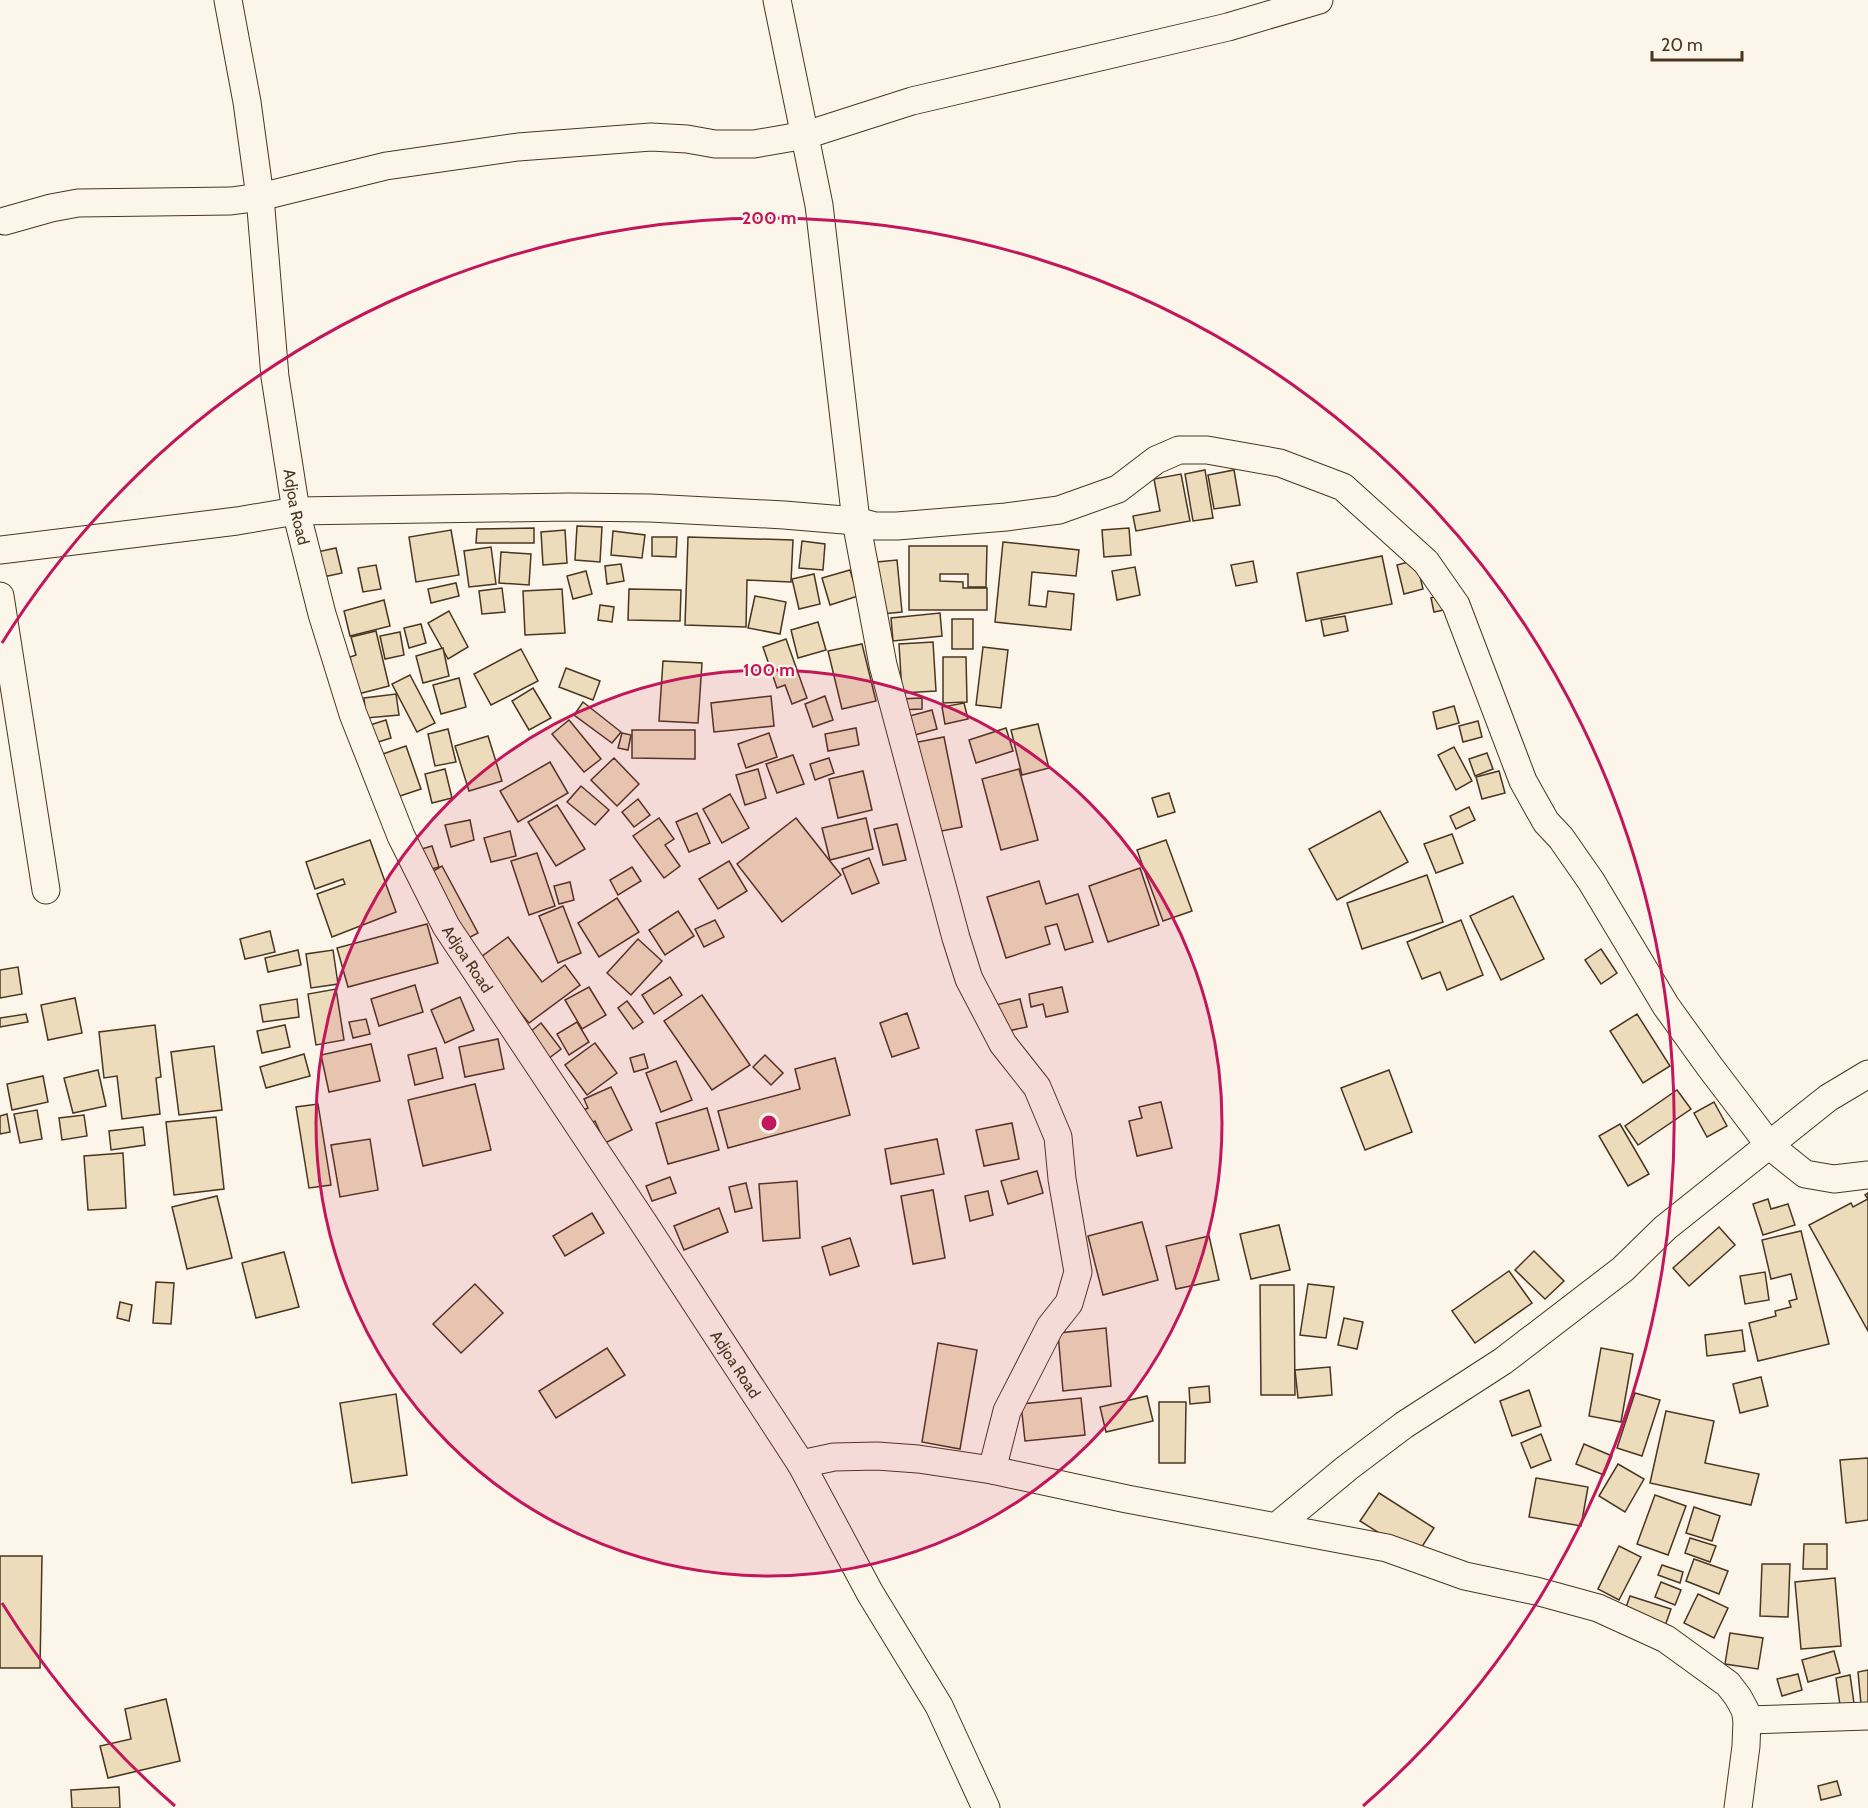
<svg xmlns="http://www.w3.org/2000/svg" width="1868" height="1808" font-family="Cabin,sans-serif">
<rect width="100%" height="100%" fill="#fbf6e9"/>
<g fill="#ecdcbc" stroke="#4a3520" stroke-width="1.5">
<polygon points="1205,470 1213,518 1193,521 1185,474"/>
<polygon points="1234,470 1240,505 1214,509 1208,475"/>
<polygon points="1181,474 1190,521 1136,531 1133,516 1160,511 1154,479"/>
<polygon points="577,526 602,527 600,562 575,560"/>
<polygon points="534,528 534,543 476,543 477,529"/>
<polygon points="1129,528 1131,555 1104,557 1102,530"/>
<polygon points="451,530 459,575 416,582 409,537"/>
<polygon points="565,530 567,563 543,565 541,532"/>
<polygon points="613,531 645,535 642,558 611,555"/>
<polygon points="652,537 677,537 676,557 652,556"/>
<polygon points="688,537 793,540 791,582 747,580 746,627 685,625"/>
<polygon points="802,541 825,544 823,570 799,568"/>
<polygon points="1003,542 1079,550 1076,576 1032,572 1029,605 1046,607 1048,591 1074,594 1071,630 995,622"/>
<polygon points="909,546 987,546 986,587 968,587 968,574 940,574 940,581 963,582 963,588 987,588 987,610 909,610"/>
<polygon points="491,547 496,584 469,587 464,551"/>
<polygon points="336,548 342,573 323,577 317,552"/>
<polygon points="501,552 531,554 529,585 499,583"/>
<polygon points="1382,556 1392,604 1306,621 1297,573"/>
<polygon points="897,560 902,612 882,614 877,562"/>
<polygon points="1416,560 1423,589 1404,594 1397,565"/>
<polygon points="1253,561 1257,582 1236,586 1231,565"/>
<polygon points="621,564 624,581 607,584 605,566"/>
<polygon points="376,565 381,589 363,592 358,568"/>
<polygon points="1135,567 1140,595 1117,600 1112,571"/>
<polygon points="850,570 858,596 830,605 822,578"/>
<polygon points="586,571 592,594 573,599 567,576"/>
<polygon points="814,574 820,604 799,609 792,579"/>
<polygon points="456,583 459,596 431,603 428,589"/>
<polygon points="502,588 505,612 482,614 479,591"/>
<polygon points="562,589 565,633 525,635 523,591"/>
<polygon points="629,589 681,590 680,621 628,620"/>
<polygon points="1440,595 1444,610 1434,612 1431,598"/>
<polygon points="755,596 786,602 780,634 748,628"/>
<polygon points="384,600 390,626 350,636 344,611"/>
<polygon points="600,605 614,607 612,622 598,620"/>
<polygon points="449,611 468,647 448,659 428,623"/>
<polygon points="940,613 942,636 893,641 891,618"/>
<polygon points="1345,616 1348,631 1324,636 1321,620"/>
<rect x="952" y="619" width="21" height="30"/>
<polygon points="818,622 826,650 798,658 791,630"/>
<polygon points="421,624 426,643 409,648 404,628"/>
<polygon points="376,631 389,686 358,694 350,657 356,655 351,637"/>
<polygon points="400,632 404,655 385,659 380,636"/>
<polygon points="786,639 807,698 792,704 785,685 777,688 763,647"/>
<polygon points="933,642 936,691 902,693 899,644"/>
<polygon points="862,644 876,701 842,709 828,651"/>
<polygon points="983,647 1008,650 1001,708 976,705"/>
<polygon points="443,648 449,676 423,683 416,656"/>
<polygon points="521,649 538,681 491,705 474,674"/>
<polygon points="943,657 966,657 967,702 943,703"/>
<polygon points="663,661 702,663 698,723 659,721"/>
<polygon points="566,668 600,681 593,700 559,687"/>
<polygon points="410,675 435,723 417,732 392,684"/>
<polygon points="459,678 466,707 441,714 433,685"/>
<polygon points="533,688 551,718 529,730 512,701"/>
<polygon points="396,694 399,715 366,718 364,698"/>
<polygon points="771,696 774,726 714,732 711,703"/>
<polygon points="825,696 833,720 813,727 805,704"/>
<polygon points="922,698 922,709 899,710 899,699"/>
<polygon points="583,702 621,732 612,743 574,715"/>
<polygon points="964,703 968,719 945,724 942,707"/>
<polygon points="1454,706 1459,723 1437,729 1433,712"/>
<polygon points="932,710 937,729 911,736 906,717"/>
<polygon points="386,720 391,738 375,743 370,725"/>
<polygon points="569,720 601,759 584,772 552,734"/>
<polygon points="1478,721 1482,737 1463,742 1459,726"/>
<polygon points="1038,724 1049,768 1022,775 1011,730"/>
<polygon points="856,728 859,745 828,751 825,734"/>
<polygon points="1006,728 1013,751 976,763 969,740"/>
<polygon points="448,729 456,762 435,766 428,734"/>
<polygon points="632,730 695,730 695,759 632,758"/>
<polygon points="622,733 631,735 628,750 618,748"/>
<polygon points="769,733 777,757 746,768 738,744"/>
<polygon points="488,736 502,781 469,791 455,746"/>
<polygon points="944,737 962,827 931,833 913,743"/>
<polygon points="406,746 421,789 391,799 377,756"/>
<polygon points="1454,747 1472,781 1456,790 1438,755"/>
<polygon points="1487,753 1493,769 1475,776 1469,759"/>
<polygon points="793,755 804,784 777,793 766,764"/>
<polygon points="614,758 639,784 617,806 591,780"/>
<polygon points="829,758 834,773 815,780 810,764"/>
<polygon points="550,762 568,793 518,822 500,791"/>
<polygon points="445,769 452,798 432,803 425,774"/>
<polygon points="758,769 766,798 745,805 736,775"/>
<polygon points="1019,769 1038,840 1001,850 982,779"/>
<polygon points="863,771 872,810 838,818 829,779"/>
<polygon points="1499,771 1505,793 1482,799 1476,777"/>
<polygon points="581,786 609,810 595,825 567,802"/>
<polygon points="1169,793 1175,812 1158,817 1152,798"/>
<polygon points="730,794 749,828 722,843 703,809"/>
<polygon points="638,799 650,815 634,827 622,812"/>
<polygon points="557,805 585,849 556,866 528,822"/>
<polygon points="1469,807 1475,820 1456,829 1450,816"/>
<polygon points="1380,811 1408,862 1337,900 1309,849"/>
<polygon points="697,813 710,843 689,852 676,822"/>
<polygon points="659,818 674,839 665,845 680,866 664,878 633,836"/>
<polygon points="796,818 841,875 782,922 737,864"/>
<polygon points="866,818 873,849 830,860 822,828"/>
<polygon points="470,820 474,840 451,847 445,825"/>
<polygon points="897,824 906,860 883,865 874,829"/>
<polygon points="510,831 516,856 491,862 484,838"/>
<polygon points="1452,834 1463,863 1436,873 1424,844"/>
<polygon points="370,840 396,912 332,937 317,894 345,884 343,879 315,889 306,862"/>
<polygon points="1166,840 1192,911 1163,921 1137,850"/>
<polygon points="432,846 439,867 421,872 415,851"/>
<polygon points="537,853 555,906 529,915 511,861"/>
<polygon points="869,858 879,883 852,894 842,869"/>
<polygon points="729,861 747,891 718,909 699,879"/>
<polygon points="442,866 478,933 463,941 428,874"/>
<polygon points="632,867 641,881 618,895 610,880"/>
<polygon points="1140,868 1159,925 1108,942 1089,886"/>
<polygon points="1427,875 1443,922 1362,949 1347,903"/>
<polygon points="1039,881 1046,904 1078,894 1093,942 1065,950 1057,924 1045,927 1050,944 1006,958 987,897"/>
<polygon points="570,882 574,900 559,904 554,886"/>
<polygon points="1513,896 1544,959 1501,980 1470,916"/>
<polygon points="617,898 639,932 599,957 578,923"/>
<polygon points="563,906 581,953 558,963 539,916"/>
<polygon points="678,911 694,936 665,955 649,930"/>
<polygon points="715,920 724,937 704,947 695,929"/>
<polygon points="1461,920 1483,975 1447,990 1440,972 1422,979 1407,942"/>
<polygon points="427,924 438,963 348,987 337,948"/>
<polygon points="270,931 275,952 245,959 240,939"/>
<polygon points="508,937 542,982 565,965 580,985 529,1023 477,960"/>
<polygon points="638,939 662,961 631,995 607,973"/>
<polygon points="1601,949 1617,973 1601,984 1585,960"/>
<polygon points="298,950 301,965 268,972 265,958"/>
<polygon points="333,950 338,984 311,988 306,954"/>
<polygon points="18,967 22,994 0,998 0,970"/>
<polygon points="670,977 682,995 654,1014 642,995"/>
<polygon points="415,985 423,1012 379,1026 371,999"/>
<polygon points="589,987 606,1015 582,1029 565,1000"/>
<polygon points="1062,987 1068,1012 1046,1017 1043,1004 1031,1007 1029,994"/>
<polygon points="336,989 344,1040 316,1045 308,994"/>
<polygon points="702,995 750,1065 712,1090 664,1021"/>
<polygon points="460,997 474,1030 445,1043 431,1010"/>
<polygon points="75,998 82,1033 48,1040 41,1005"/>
<polygon points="297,999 299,1017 263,1022 260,1005"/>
<polygon points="1020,999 1027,1027 1003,1032 996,1005"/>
<polygon points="627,1001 643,1022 633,1029 618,1008"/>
<polygon points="907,1013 919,1048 892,1057 880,1023"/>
<polygon points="26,1014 28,1022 0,1027 0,1018"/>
<polygon points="1637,1014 1670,1066 1643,1083 1610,1031"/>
<polygon points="366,1019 370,1034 353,1038 349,1022"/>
<polygon points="577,1022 589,1042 569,1055 557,1034"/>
<polygon points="541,1023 561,1049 544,1062 524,1037"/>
<polygon points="155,1025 161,1077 156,1078 160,1114 122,1119 117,1076 104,1078 99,1032"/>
<polygon points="285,1025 290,1047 262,1053 257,1031"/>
<polygon points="498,1039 504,1069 465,1077 459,1047"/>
<polygon points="595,1043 617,1073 587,1095 565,1065"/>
<polygon points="371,1044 380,1081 329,1092 321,1055"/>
<polygon points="214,1046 222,1110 179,1115 171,1052"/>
<polygon points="436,1048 443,1078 415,1085 408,1055"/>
<polygon points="304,1054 310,1076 266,1088 260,1067"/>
<polygon points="644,1054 648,1068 634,1072 630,1058"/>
<polygon points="765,1055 783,1073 771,1085 753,1067"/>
<polygon points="835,1058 850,1115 728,1148 718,1111 800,1089 795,1069"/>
<polygon points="676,1061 692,1100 661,1112 646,1073"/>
<polygon points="98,1070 106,1106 73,1113 64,1078"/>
<polygon points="1389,1070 1412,1132 1365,1150 1341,1088"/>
<polygon points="43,1076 48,1102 12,1110 7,1084"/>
<polygon points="475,1084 491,1150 423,1166 408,1100"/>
<polygon points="611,1087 632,1130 605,1143 595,1121 588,1125 581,1111 588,1108 584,1099"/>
<polygon points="1677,1090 1691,1109 1638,1145 1625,1126"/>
<polygon points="1161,1102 1172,1148 1137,1156 1129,1121 1142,1118 1139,1107"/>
<polygon points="1714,1102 1727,1126 1707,1137 1694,1113"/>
<polygon points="318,1104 331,1185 309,1188 296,1107"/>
<polygon points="707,1108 719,1150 668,1164 656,1123"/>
<polygon points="37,1110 42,1139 20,1143 14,1114"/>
<polygon points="7,1114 10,1132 0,1134 0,1116"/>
<polygon points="84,1115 87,1136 62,1140 59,1118"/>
<polygon points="216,1117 224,1189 174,1195 166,1122"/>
<polygon points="1012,1123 1019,1159 984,1166 976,1130"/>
<polygon points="1620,1124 1649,1174 1628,1186 1599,1136"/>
<polygon points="143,1127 145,1145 111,1150 109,1131"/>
<polygon points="370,1139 378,1190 340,1197 331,1145"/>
<polygon points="937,1139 944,1174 891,1184 885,1149"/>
<polygon points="123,1153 126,1208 88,1210 84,1156"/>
<polygon points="1037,1171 1043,1193 1008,1204 1001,1181"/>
<polygon points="670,1177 676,1193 652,1201 646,1186"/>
<polygon points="797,1181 800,1238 763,1241 759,1184"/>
<polygon points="746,1183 752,1208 735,1212 729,1187"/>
<polygon points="933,1190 945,1258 913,1264 901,1196"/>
<polygon points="988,1191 993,1215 970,1221 965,1196"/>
<polygon points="1868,1193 1868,1331 1809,1225 1851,1203 1853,1207 1868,1199 1865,1195"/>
<polygon points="217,1196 232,1258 187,1269 172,1207"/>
<polygon points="1768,1199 1771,1209 1788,1204 1795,1225 1763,1235 1753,1204"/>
<polygon points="719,1208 728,1232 684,1250 674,1226"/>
<polygon points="592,1213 604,1233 565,1256 553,1236"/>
<polygon points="1142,1222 1158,1280 1103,1295 1088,1236"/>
<polygon points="1279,1225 1290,1270 1251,1279 1240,1234"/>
<polygon points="1719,1227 1735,1245 1689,1286 1673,1268"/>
<polygon points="1801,1231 1829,1344 1758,1361 1749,1323 1776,1316 1775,1311 1791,1307 1789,1301 1797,1299 1791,1274 1771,1279 1762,1240"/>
<polygon points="1209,1236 1219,1280 1176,1289 1166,1246"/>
<polygon points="850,1238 859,1266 830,1275 822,1247"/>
<polygon points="1534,1251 1564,1281 1545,1299 1515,1270"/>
<polygon points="284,1252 299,1307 256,1318 242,1263"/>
<polygon points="1509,1271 1532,1303 1475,1343 1452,1311"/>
<polygon points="1765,1272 1769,1300 1745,1304 1740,1276"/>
<polygon points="156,1282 174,1283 171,1324 153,1323"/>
<polygon points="475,1284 503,1313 461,1353 433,1324"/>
<polygon points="1308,1284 1334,1287 1326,1338 1300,1335"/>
<polygon points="1260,1285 1294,1285 1295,1395 1261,1395"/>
<polygon points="120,1302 132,1305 129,1321 117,1318"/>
<polygon points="1344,1318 1363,1322 1357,1349 1338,1345"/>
<polygon points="1106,1328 1111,1386 1063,1391 1058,1333"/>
<polygon points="1742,1330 1745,1351 1707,1356 1705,1335"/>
<polygon points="938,1343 977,1350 960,1449 922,1442"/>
<polygon points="607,1348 625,1375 556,1418 539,1391"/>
<polygon points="1601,1348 1633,1354 1621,1422 1589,1416"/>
<polygon points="1330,1367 1332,1395 1298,1398 1295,1370"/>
<polygon points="1761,1377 1768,1406 1740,1413 1733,1384"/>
<polygon points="1209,1386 1210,1402 1190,1404 1189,1388"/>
<polygon points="1529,1390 1541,1426 1512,1436 1500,1401"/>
<polygon points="1635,1393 1660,1400 1642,1456 1617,1448"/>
<polygon points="396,1394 407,1475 352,1483 340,1403"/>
<polygon points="1147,1396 1153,1421 1106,1432 1100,1407"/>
<polygon points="1081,1398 1085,1435 1025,1441 1021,1404"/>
<polygon points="1159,1402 1186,1402 1185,1463 1159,1463"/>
<polygon points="1666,1411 1714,1421 1705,1463 1759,1474 1751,1505 1650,1483"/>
<polygon points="1541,1434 1551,1460 1531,1468 1521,1443"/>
<polygon points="1584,1444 1612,1456 1604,1475 1576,1464"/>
<polygon points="1868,1458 1868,1520 1846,1523 1840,1460"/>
<polygon points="1618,1464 1644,1479 1625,1512 1599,1496"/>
<polygon points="1536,1478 1588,1487 1581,1526 1529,1517"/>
<polygon points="1379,1493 1434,1528 1416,1556 1360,1521"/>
<polygon points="1655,1495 1686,1506 1668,1555 1637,1544"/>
<polygon points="1694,1507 1720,1516 1712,1541 1686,1533"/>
<polygon points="1690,1538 1716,1546 1710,1562 1685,1553"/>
<polygon points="1804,1544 1827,1544 1827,1569 1803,1569"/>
<polygon points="1619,1546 1641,1557 1619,1600 1598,1589"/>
<polygon points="0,1556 42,1556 40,1668 0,1668"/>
<polygon points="1694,1559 1728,1571 1719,1594 1686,1581"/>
<polygon points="1762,1564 1790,1564 1788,1617 1760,1616"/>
<polygon points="1662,1565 1683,1572 1680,1583 1658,1575"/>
<polygon points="1835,1578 1841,1646 1801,1649 1795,1582"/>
<polygon points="1661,1582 1681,1590 1675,1605 1655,1597"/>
<polygon points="1698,1594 1728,1608 1714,1638 1684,1623"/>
<polygon points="1630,1596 1671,1609 1665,1626 1624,1613"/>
<polygon points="1730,1633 1763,1638 1758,1669 1725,1664"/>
<polygon points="1834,1651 1840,1673 1808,1682 1802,1660"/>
<polygon points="1868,1670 1868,1703 1861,1704 1858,1672"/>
<polygon points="1798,1674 1802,1690 1782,1696 1777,1679"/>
<polygon points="1850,1675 1854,1703 1840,1705 1836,1678"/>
<polygon points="166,1699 180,1761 108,1778 100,1746 131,1739 125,1709"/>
<polygon points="1837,1781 1841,1795 1821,1800 1818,1786"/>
<polygon points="119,1787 120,1808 72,1808 71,1790"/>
</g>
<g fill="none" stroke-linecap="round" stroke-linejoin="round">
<g stroke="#4a3520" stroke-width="29">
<g id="minor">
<path id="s1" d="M228,0L247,102L260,197L275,377L296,511L322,614L353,714L401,836L446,926L643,1222L801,1464L870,1593L939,1706L986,1808"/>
<polyline points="777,0 819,205 856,521 883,665 956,938 969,979 1003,1044 1037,1087 1058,1137 1062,1179 1078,1272 1069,1303 1050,1327 1007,1411 992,1470"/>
<polyline points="5,221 51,208 78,203 231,201 260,197 386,166 518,147 651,137 687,139 715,144 754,144 806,135 912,101 1228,27 1319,0"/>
<polyline points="0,550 237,521 296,511 569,507 650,508 784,515 856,521 875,526 897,526 1006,517 1059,510 1118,489 1156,460 1179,450 1207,450 1280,463 1343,487 1426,562 1456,605 1523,781 1546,822 1561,838 1591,881 1666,1006 1710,1067 1770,1146 1805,1174 1834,1179 1868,1175"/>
<polyline points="0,596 46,890"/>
<polyline points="801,1464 834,1457 877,1456 918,1459 992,1470 1127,1499 1387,1548 1465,1576 1536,1591 1598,1608 1666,1639 1728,1684 1738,1697 1745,1710 1747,1720 1746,1746 1738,1808"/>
<polyline points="1277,1526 1347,1468 1404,1425 1503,1361 1623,1269 1665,1228 1828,1098 1868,1074"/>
<polyline points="1747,1720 1868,1716"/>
</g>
</g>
<use href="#minor" stroke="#fbf6e9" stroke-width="27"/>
</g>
<circle cx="769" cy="1123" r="453" fill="#c2185b" fill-opacity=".12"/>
<g fill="none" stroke="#c2185b" stroke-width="3">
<circle cx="769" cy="1123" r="453"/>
<path d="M175 1806A905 905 0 0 1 2 1603M2 643A905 905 0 1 1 1363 1806"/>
</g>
<g text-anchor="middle" stroke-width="4.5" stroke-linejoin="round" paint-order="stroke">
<g font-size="16" fill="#4a3520" stroke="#fbf6e9">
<text dy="6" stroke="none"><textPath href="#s1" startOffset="512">Adjoa Road</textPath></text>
<text dy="6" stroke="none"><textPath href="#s1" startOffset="998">Adjoa Road</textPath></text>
<text dy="6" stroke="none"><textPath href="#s1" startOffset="1484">Adjoa Road</textPath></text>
</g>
</g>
<circle cx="769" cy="1123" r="9" fill="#c2185b" stroke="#fbf6e9" stroke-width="3"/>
<g font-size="18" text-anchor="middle" font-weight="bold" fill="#c2185b" stroke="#fbf6e9" stroke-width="4.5" stroke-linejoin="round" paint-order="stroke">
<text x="769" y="224">200 m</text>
<text x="769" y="676">100 m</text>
</g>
<path d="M1652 51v9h90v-9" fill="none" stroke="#4a3520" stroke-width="3"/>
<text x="1661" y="51" font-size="18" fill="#4a3520" stroke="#fbf6e9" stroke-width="4.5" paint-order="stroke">20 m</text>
</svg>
